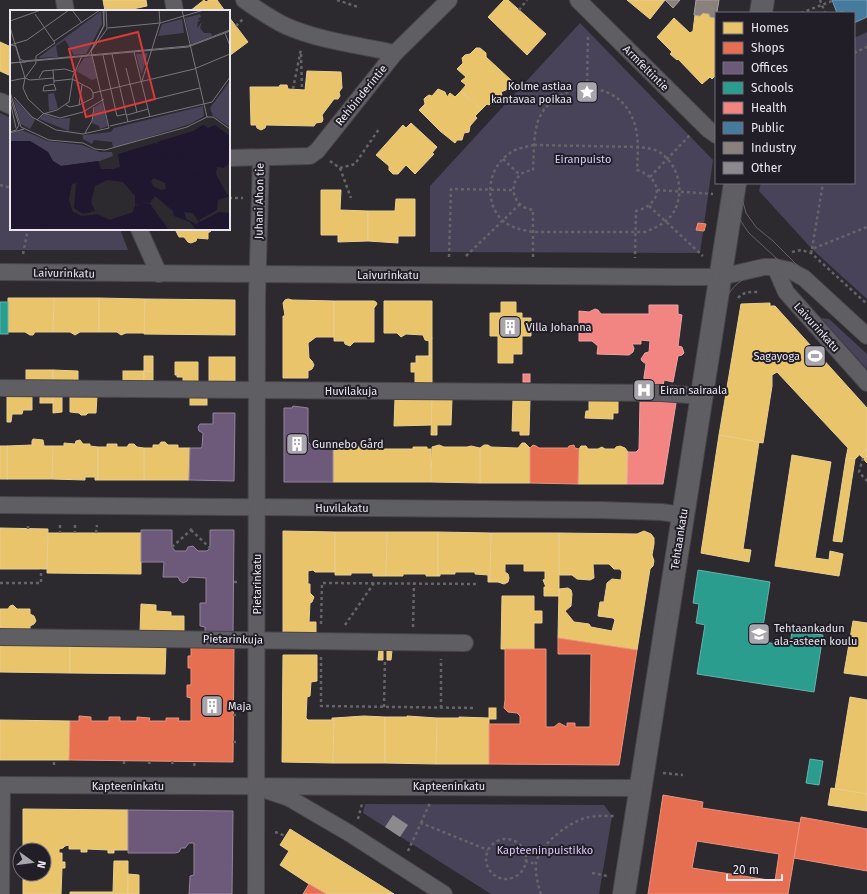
<svg xmlns="http://www.w3.org/2000/svg" width="867" height="894" font-family="'Fira Sans',sans-serif">
<rect width="100%" height="100%" fill="#2c2a2f"/>
<g fill="#494359">
<polygon points="580,23 713,160 700,253 430,252 430,186"/>
<polygon points="867,32 867,299 812,249 759,191 761,183 854,183 854,38"/>
<polygon points="0,113 11,118 11,229 120,229 128,250 0,250"/>
<polygon points="821,318 829,319 867,354 867,369"/>
<polygon points="365,804 604,805 612,816 599,894 491,894 363,813"/>
</g>
<g fill="#e9c46a" stroke="#e9ce92">
<polygon points="103,0 146,0 147,6 123,11 105,11"/>
<polygon points="204,0 206,2 209,0 217,0 225,11 190,11"/>
<polygon points="504,0 508,0 546,34 527,55 488,17"/>
<polygon points="627,0 665,0 650,19"/>
<polygon points="703,13 709,14 710,17 716,18 716,75 712,79 710,77 702,84 678,59 677,60 670,54 672,52 657,37 674,18 690,33 693,31 695,15 700,16"/>
<polygon points="229,17 248,42 229,56"/>
<polygon points="0,42 11,47 11,76 0,71"/>
<polygon points="476,48 480,48 486,53 486,57 512,81 509,84 508,89 501,92 502,95 500,98 495,99 489,105 487,104 481,110 461,91 466,85 461,81 466,77 457,69 463,63 462,58 465,55 470,54"/>
<polygon points="307,71 341,72 342,88 339,92 340,96 338,99 334,99 322,115 323,119 322,122 316,123 314,126 266,125 265,128 261,130 257,128 256,125 251,125 250,87 279,87 280,85 287,85 288,89 305,90"/>
<polygon points="438,89 445,92 447,97 450,93 455,97 461,91 481,110 475,116 477,118 470,126 469,132 464,133 462,140 457,140 455,143 440,131 419,110 425,104 424,99 426,97 429,95 432,96"/>
<polygon points="411,123 437,147 432,153 434,154 415,174 406,165 398,174 393,174 389,170 389,166 376,155 403,125 406,128"/>
<polygon points="321,190 341,190 340,210 368,211 368,241 338,242 338,235 321,235"/>
<polygon points="396,199 415,199 415,236 398,236 398,243 368,241 368,211 395,211"/>
<polygon points="175,229 211,229 211,231 208,233 208,239 197,238 196,241 191,243 188,242 184,237 179,237"/>
<polygon points="8,298 54,298 53,332 35,332 33,335 30,335 25,332 8,332"/>
<polygon points="54,298 99,298 99,332 80,332 75,335 70,332 53,332"/>
<polygon points="99,298 145,299 145,333 126,333 121,335 117,332 99,332"/>
<polygon points="145,299 235,300 235,335 144,334"/>
<polygon points="288,299 292,300 334,301 334,337 316,337 308,343 309,358 312,361 314,365 312,369 308,371 308,378 283,378 283,316 285,316 283,303 285,300"/>
<polygon points="334,301 374,301 376,302 377,304 374,308 374,342 354,342 350,346 345,344 344,341 334,341"/>
<polygon points="384,301 432,301 432,338 431,340 429,341 425,340 423,335 406,334 401,337 397,333 384,333"/>
<polygon points="501,302 516,302 516,313 522,313 522,318 531,318 531,336 522,336 522,354 513,354 513,363 498,363 498,336 490,336 490,313 501,313"/>
<polygon points="770,303 770,306 775,306 867,408 867,448 855,459 846,458 848,448 777,372 772,375 772,386 763,443 719,435 741,304"/>
<polygon points="432,338 432,356 429,356 429,341"/>
<polygon points="144,356 153,356 153,372 144,371"/>
<polygon points="416,356 432,356 432,385 415,385 415,372 411,372 411,363 416,363"/>
<rect x="209" y="357" width="26" height="26"/>
<polygon points="175,362 198,362 198,383 183,383 183,377 177,377 177,375 175,375"/>
<rect x="26" y="370" width="27" height="12"/>
<polygon points="53,370 78,371 78,382 53,382"/>
<rect x="123" y="371" width="21" height="11"/>
<polygon points="144,371 153,372 153,382 144,382"/>
<polygon points="7,395 32,396 32,410 23,410 22,414 12,414 11,422 7,422"/>
<rect x="40" y="396" width="13" height="7"/>
<polygon points="70,396 97,396 96,413 88,413 86,415 81,415 79,413 70,412"/>
<polygon points="53,397 62,397 62,412 53,413"/>
<rect x="190" y="397" width="17" height="8"/>
<polygon points="395,399 432,399 432,425 394,426"/>
<polygon points="432,399 452,399 451,425 437,425 437,435 431,435"/>
<polygon points="513,399 530,400 529,435 520,435 520,431 512,431"/>
<polygon points="589,400 618,400 618,413 613,413 613,419 585,418 586,411 589,411"/>
<polygon points="719,435 759,442 743,549 751,550 749,562 701,553"/>
<polygon points="33,439 43,440 44,446 53,446 52,479 7,479 7,446 32,445 32,441"/>
<polygon points="80,440 83,444 90,444 90,446 98,447 98,480 95,480 95,477 85,477 85,480 52,479 53,446 64,446 64,443 75,444 76,441"/>
<polygon points="161,442 165,442 168,445 178,445 178,448 190,448 189,480 144,480 144,448 153,448 153,445 159,445"/>
<polygon points="522,443 525,443 530,448 530,483 480,483 480,448 484,445 488,445 491,447 518,448"/>
<polygon points="107,444 117,444 117,447 127,447 129,444 134,444 137,447 144,448 144,480 98,480 98,447 107,447"/>
<polygon points="439,445 444,447 467,447 471,446 480,448 480,483 431,482 432,447"/>
<rect x="0" y="446" width="7" height="33"/>
<polygon points="362,446 362,449 413,449 413,447 427,447 427,449 431,449 431,482 333,482 333,449 348,449 348,447"/>
<polygon points="581,446 586,446 588,449 598,449 602,447 605,449 615,449 616,447 620,446 625,448 628,452 627,484 578,484 579,449"/>
<polygon points="867,448 867,463 860,455"/>
<polygon points="792,455 831,462 815,558 829,560 830,551 843,554 839,576 775,566"/>
<polygon points="846,458 855,459 842,542 833,541"/>
<polygon points="0,528 48,529 47,569 0,569"/>
<polygon points="283,531 335,532 335,572 315,572 313,570 308,571 308,584 310,584 310,593 314,597 312,602 310,603 309,622 316,622 316,633 283,633"/>
<polygon points="644,531 651,534 654,538 654,544 652,555 654,561 653,566 650,569 637,650 558,638 559,589 568,588 571,590 572,594 571,606 565,611 574,622 589,624 591,627 612,631 615,620 613,618 598,616 600,602 604,602 607,583 612,579 621,580 622,572 620,569 614,569 609,564 593,564 594,578 590,580 577,579 572,575 559,575 559,533 637,534"/>
<polygon points="335,532 387,532 386,576 373,576 373,573 351,573 351,575 335,575"/>
<polygon points="387,532 438,532 438,576 426,576 426,574 403,574 403,576 386,576"/>
<polygon points="438,532 491,533 490,582 488,582 488,575 475,574 475,572 455,572 455,574 440,574 440,576 438,576"/>
<polygon points="48,533 141,533 141,574 47,573"/>
<polygon points="491,533 559,533 559,596 544,596 544,587 546,587 543,580 545,579 545,571 524,571 524,564 505,564 505,572 508,574 509,578 508,582 504,584 498,582 490,582"/>
<polygon points="502,596 534,596 534,611 542,611 542,623 534,623 534,649 501,649"/>
<polygon points="141,604 156,605 156,611 171,612 171,616 184,616 184,632 140,632"/>
<polygon points="13,605 17,609 30,609 30,614 34,616 36,621 34,624 30,626 30,631 0,630 0,609 8,609 10,606"/>
<polygon points="853,621 867,623 867,676 844,673"/>
<polygon points="0,644 70,645 70,673 0,672"/>
<polygon points="70,645 166,646 165,674 70,673"/>
<polygon points="379,650 383,650 383,660 378,660"/>
<polygon points="387,650 392,650 391,660 387,660"/>
<polygon points="283,655 317,655 317,681 311,682 310,696 307,697 306,718 308,720 332,720 332,718 334,718 333,763 282,762"/>
<polygon points="850,697 867,700 867,794 835,789"/>
<rect x="489" y="708" width="7" height="11"/>
<polygon points="364,716 385,717 385,763 333,763 334,718"/>
<polygon points="407,716 437,718 436,764 385,763 385,717 407,717"/>
<polygon points="459,717 489,718 489,764 436,764 437,718 459,718"/>
<polygon points="0,720 70,721 69,760 0,760"/>
<polygon points="831,788 867,794 867,811 828,805"/>
<polygon points="23,809 128,810 128,850 114,850 114,853 108,853 108,850 87,849 87,852 81,852 81,849 69,849 69,845 65,846 63,848 59,849 59,853 62,853 62,862 65,862 65,868 62,868 61,894 23,894 23,874 44,874 44,850 23,850"/>
<polygon points="290,829 359,872 394,894 326,894 309,884 280,865 289,851 280,845"/>
<polygon points="114,861 128,861 128,894 70,894 70,892 113,892"/>
<polygon points="128,874 139,875 139,894 128,894"/>
</g>
<g fill="#e76f51" stroke="#e89380" fill-rule="evenodd">
<polygon points="698,223 706,224 704,231 696,230"/>
<polygon points="533,445 536,446 539,448 568,448 569,446 574,445 575,448 579,449 578,484 530,483 530,448"/>
<polygon points="558,638 637,650 619,765 489,764 489,724 520,724 520,716 517,713 508,712 504,708 505,700 505,649 546,649 546,727 554,727 559,723 567,727 567,723 575,723 575,727 590,727 591,654 558,654"/>
<polygon points="191,646 234,646 233,762 69,760 70,721 79,721 79,716 91,717 91,721 109,721 109,717 120,717 120,721 137,721 137,717 150,718 149,721 166,721 166,718 179,718 178,721 191,721 191,698 187,697 187,685 191,685 191,668 188,668 188,656 191,656"/>
<path d="M663,795L703,802L702,808L800,823L788,894H648ZM697,841L779,854L775,881L692,868Z"/>
<polygon points="801,817 867,829 867,871 794,858"/>
<polygon points="309,884 326,894 303,894"/>
</g>
<g fill="#6d597a" stroke="#92849d">
<polygon points="293,406 308,408 308,442 312,446 333,445 333,482 284,482 284,408 292,408"/>
<polygon points="213,413 235,413 234,481 189,480 190,448 201,448 202,447 203,433 199,431 198,427 200,424 213,424"/>
<polygon points="141,530 172,530 172,547 175,551 186,551 188,547 193,546 198,551 207,551 210,548 210,530 234,530 233,633 205,632 205,627 200,626 200,603 206,603 206,578 189,577 187,581 183,583 180,581 178,577 163,577 164,562 141,562"/>
<polygon points="128,810 233,811 232,894 189,894 190,878 190,876 194,875 194,843 189,843 185,848 181,848 179,852 175,853 128,853"/>
</g>
<g fill="#2a9d8f" stroke="#64b3ac">
<rect x="0" y="302" width="8" height="32"/>
<polygon points="698,570 770,582 762,633 752,632 750,640 790,646 792,631 823,635 814,692 697,674 705,625 696,623 699,604 693,603"/>
<polygon points="810,759 823,761 819,785 806,783"/>
</g>
<g fill="#f28482" stroke="#f0a2a3">
<polygon points="649,305 678,305 678,314 682,315 678,346 682,347 684,353 682,355 678,356 673,382 664,380 663,387 644,387 644,377 646,364 642,361 641,359 645,353 649,352 650,341 641,340 641,344 632,344 634,348 633,352 629,355 597,354 598,346 592,341 579,341 579,311 589,312 595,309 598,310 601,314 649,314"/>
<rect x="523" y="374" width="7" height="8"/>
<polygon points="640,401 674,401 676,403 663,484 627,484 628,452 636,452 639,449"/>
</g>
<polygon fill="#457b9d" stroke="#769bb6" points="832,0 867,0 867,17 854,23 854,13 844,13 843,11 837,13"/>
<g fill="#8a817c" stroke="#a7a09e">
<polygon points="665,0 680,0 673,8"/>
<polygon points="696,0 719,0 716,18 710,17 709,14 703,13 700,16 694,15"/>
</g>
<polygon fill="#8c8a8f" points="393,815 408,825 400,837 385,827"/>
<g fill="none" stroke-linecap="round" stroke-linejoin="round">
<g stroke="#48454b" stroke-width="18">
<g id="street">
<polyline points="64,0 66,11"/>
<polyline points="173,0 175,11"/>
<path d="M244,0C257,9 271,19 286,26C320,41 358,45 395,53"/>
<polyline points="578,0 709,130 716,135"/>
<polyline points="0,101 11,106"/>
<polyline points="229,158 310,156 317,151 395,53 449,0"/>
<polyline points="139,229 159,274"/>
<polyline points="775,267 786,292 867,383"/>
<polyline points="0,272 677,277 720,277 764,267 775,267 789,270 804,278 867,336"/>
<polyline points="0,388 662,393 702,396"/>
<polyline points="0,505 599,510 661,512 683,515"/>
<polyline points="0,637 465,643"/>
<polyline points="0,785 640,788"/>
<polyline points="268,791 289,798 349,833 444,894"/>
<polyline points="1,894 2,785"/>
<polyline points="256,894 257,297 261,158"/>
</g>
</g>
<g stroke="#48454b" stroke-width="24">
<g id="secondary">
<polyline points="761,13 763,0"/>
<polyline points="624,894 735,183"/>
</g>
</g>
<g stroke="#656467" stroke-width="2.5" stroke-dasharray="3 3" stroke-linecap="butt">
<polyline points="337,0 358,7"/>
<polyline points="820,0 825,13"/>
<polyline points="519,10 527,0"/>
<polyline points="801,13 832,1"/>
<polyline points="236,26 243,19"/>
<polyline points="854,53 867,47"/>
<polyline points="301,54 302,89"/>
<polyline points="587,88 588,34"/>
<polyline points="293,89 301,49"/>
<path d="M534,145L638,147C645,148 652,148 659,152C680,165 686,196 671,216C664,224 655,228 645,232H533C522,230 511,228 502,220C483,201 488,167 510,153C517,148 526,147 534,145Z"/>
<polyline points="503,159 520,175"/>
<polyline points="330,161 340,168 355,164 379,129"/>
<polyline points="340,168 351,198"/>
<polyline points="650,177 690,135"/>
<polyline points="0,185 11,188"/>
<polyline points="657,190 713,194"/>
<polyline points="229,198 243,198"/>
<polyline points="649,206 703,256"/>
<polyline points="812,249 823,183"/>
<polyline points="792,252 801,250 811,253 867,304"/>
<polyline points="811,253 812,249 867,227"/>
<polyline points="23,254 28,229"/>
<polyline points="466,256 520,204"/>
<polyline points="449,257 451,189 513,190"/>
<path d="M533,257V210C529,209 524,208 521,205C512,198 511,184 519,176C522,172 528,171 533,170C534,154 533,137 538,121C552,83 610,76 630,113C640,131 638,150 637,170C664,179 663,204 636,211L635,258"/>
<path d="M738,298C744,291 751,292 759,292"/>
<polyline points="863,458 859,472 867,481"/>
<polyline points="60,525 60,533"/>
<polyline points="75,525 75,533"/>
<polyline points="28,529 28,524"/>
<polyline points="191,530 210,548"/>
<polyline points="96,533 97,525"/>
<polyline points="172,547 191,530 191,526"/>
<polyline points="234,582 238,582"/>
<polyline points="0,583 41,583 41,569"/>
<polyline points="321,624 322,583 478,584"/>
<polyline points="345,625 374,583"/>
<polyline points="413,627 414,583"/>
<polyline points="321,657 321,706 475,708"/>
<polyline points="384,707 385,659"/>
<polyline points="441,708 441,659"/>
<polyline points="233,715 238,715"/>
<polyline points="233,742 238,742"/>
<polyline points="124,761 124,765"/>
<polyline points="149,761 150,766"/>
<polyline points="172,761 173,766"/>
<polyline points="54,765 54,760"/>
<polyline points="194,766 195,762"/>
<polyline points="663,773 683,775"/>
<polyline points="358,819 362,804"/>
<polyline points="421,823 430,803"/>
<polyline points="275,832 286,836"/>
<circle cx="506" cy="859" r="20"/>
<polyline points="408,851 421,823 488,850"/>
<polyline points="525,861 536,864"/>
<polyline points="592,873 607,876"/>
<path d="M541,894C538,886 535,872 536,863C540,844 567,824 585,818C595,815 606,816 616,816"/>
</g>
<use href="#street" stroke="#5f5e62" stroke-width="16"/>
<use href="#secondary" stroke="#5f5e62" stroke-width="22"/>
<g stroke="#626064" stroke-width="1">
<polyline points="757,13 759,0"/>
<polyline points="766,13 768,0"/>
<path d="M731,183C731,202 737,218 749,233L867,342"/>
<polyline points="740,191 746,213 756,227 773,241 798,266"/>
<polyline points="810,277 867,330"/>
<polyline points="713,297 729,195"/>
<path d="M722,305C736,275 764,263 794,278"/>
<path d="M620,894L713,303C733,254 775,248 814,281"/>
<polyline points="628,894 739,183"/>
</g>
</g>
<defs>
<g id="sight-square" transform="scale(1.15)"><rect x="-9" y="-9" width="18" height="18" rx="4" fill="#a8a5ac" stroke="#211e28"/><path d="M0-6L1.8-2.2L6-1.7L2.9 1.2L3.7 5.4L0 3.3L-3.7 5.4L-2.9 1.2L-6-1.7L-1.8-2.2Z" fill="#fff"/></g>
<g id="building-square" transform="scale(1.15)"><rect x="-9" y="-9" width="18" height="18" rx="4" fill="#a8a5ac" stroke="#211e28"/><path d="M-4-6H4V6H1V3H-1V6H-4ZM-2.5-4.3h1.7v1.8h-1.7ZM.8-4.3h1.7v1.8H.8ZM-2.5-1h1.7V.8h-1.7ZM.8-1h1.7V.8H.8Z" fill="#fff"/></g>
<g id="stadium-square" transform="scale(1.15)"><rect x="-9" y="-9" width="18" height="18" rx="4" fill="#a8a5ac" stroke="#211e28"/><path d="M0-5a6.5 5 0 1 0 0 10a6.5 5 0 1 0 0-10ZM-3.5-1.8h7v3.6h-7Z" fill="#fff"/></g>
<g id="hospital-square" transform="scale(1.15)"><rect x="-9" y="-9" width="18" height="18" rx="4" fill="#a8a5ac" stroke="#211e28"/><path d="M-5-5h3v3.5h4V-5h3V5h-3V1.5h-4V5h-3Z" fill="#fff"/></g>
<g id="school-square" transform="scale(1.15)"><rect x="-9" y="-9" width="18" height="18" rx="4" fill="#a8a5ac" stroke="#211e28"/><path d="M0-5L7-2L0 1L-7-2ZM-4 1L0 2.5L4 1V4Q0 6-4 4Z" fill="#fff"/></g>
</defs>
<g fill-rule="evenodd">
<use href="#sight-square" x="587" y="92"/>
<use href="#building-square" x="510" y="327"/>
<use href="#stadium-square" x="815" y="356"/>
<use href="#hospital-square" x="644" y="390"/>
<use href="#building-square" x="297" y="444"/>
<use href="#school-square" x="759" y="634"/>
<use href="#building-square" x="212" y="706"/>
</g>
<g text-anchor="middle" stroke-width="4" stroke-linejoin="round" paint-order="stroke">
<g font-size="11" fill="#eae7ef" stroke="#211e28">
<text transform="translate(646 68) rotate(45)" y="4">Armfeltintie</text>
<text transform="translate(361 95) rotate(-51)" y="4">Rehbinderintie</text>
<text transform="translate(259 201) rotate(-89)" y="4">Juhani Ahon tie</text>
<text transform="translate(64 273) rotate(1)" y="4">Laivurinkatu</text>
<text x="388" y="279">Laivurinkatu</text>
<text transform="translate(817 327) rotate(48)" y="4">Laivurinkatu</text>
<text x="351" y="395">Huvilakuja</text>
<text x="342" y="512">Huvilakatu</text>
<text transform="translate(679 539) rotate(-81)" y="4">Tehtaankatu</text>
<text transform="translate(257 584) rotate(-90)" y="4">Pietarinkatu</text>
<text transform="translate(233 639) rotate(1)" y="4">Pietarinkuja</text>
<text x="128" y="790">Kapteeninkatu</text>
<text x="449" y="790">Kapteeninkatu</text>
</g>
<g font-size="11" fill="#eae7ef" stroke="#211e28" text-anchor="start">
<text x="572" y="90" text-anchor="end">Kolme astiaa<tspan x="572" dy="13">kantavaa poikaa</tspan></text>
<text x="526" y="331">Villa Johanna</text>
<text x="800" y="360" text-anchor="end">Sagayoga</text>
<text x="660" y="394">Eiran sairaala</text>
<text x="312" y="448">Gunnebo Gård</text>
<text x="774" y="632">Tehtaankadun<tspan x="774" dy="13">ala-asteen koulu</tspan></text>
<text x="228" y="710">Maja</text>
</g>
<g font-size="11" fill="#d9cbf9" stroke="#211e28">
<text x="583" y="163">Eiranpuisto</text>
<text x="545" y="854">Kapteeninpuistikko</text>
</g>
</g>
<g transform="translate(10 10)">
<rect width="220" height="220" fill="#2c2a2f"/>
<path d="M91,1L92,14L76,44L64,45L55,30L46,36L48,47L28,48ZM190,4L191,7L188,9L191,11H188L187,18L192,12L190,18L194,23H201L202,26L181,34L175,8ZM172,9L174,23L148,26L152,14ZM138,43L132,63H131L126,44ZM82,47L87,68L82,70L66,61L74,48ZM220,71V117L203,106L200,98ZM44,83L48,99L39,101L38,84ZM3,88L25,110L20,119L11,114ZM92,92L98,116L90,119L89,116L82,113L85,97ZM193,96L194,106L180,114L107,137H103L102,132L84,130L82,134L73,129V125L101,122L104,118ZM34,104L48,109L60,108L59,121L29,109ZM12,120L38,131L72,135L90,142H102L103,146L90,151L51,156L43,151L38,142L20,131H0V124Z" fill="#494359"/>
<path d="M193,115L198,118L205,115L220,126V153L214,158L207,157L206,164L216,183L220,186L208,190L207,200L189,210L190,212L209,202L220,203V220H186L180,212L164,206L163,201L145,186L140,193L130,192L140,194L159,220H0V131H20L38,142L43,151L51,156L88,151L91,159H103L110,157L108,144L145,133L148,135L147,132L183,121ZM144,168L155,173L156,179L150,180L143,176L141,171ZM97,170L113,172L125,186V194L131,196L125,195L123,202L100,210L87,204L75,206L63,202L59,189L62,174L66,173L64,198L69,203L77,204L85,201L81,192L85,176ZM174,202L183,203L189,212L186,214L176,209Z" fill="#1f162f" fill-rule="evenodd"/>
<path d="M68,173L64,176V198L73,204L82,202L81,199L83,202L86,200L84,204L71,206L62,200L59,189L62,175Z" fill="#2c2a2f"/>
<path fill="none" stroke="#1f162f" stroke-width="2" d="M148,137L153,144L214,149M149,140L152,147L149,163M149,164L172,149L186,162L173,184L158,194M168,189L174,185L183,169L206,150L216,149M77,193L71,162L75,157L82,155M33,220L52,176L87,159"/>
<path fill="none" stroke="#78767c" stroke-width="1" d="M62,0L72,13M172,0L197,107M25,4L45,33L26,46V53L15,68L13,78L18,89L33,103L50,108L73,102L94,89M0,11L31,0M0,17L15,68L20,70L43,68M98,18L150,13L194,0M215,23L220,36M44,31L90,0M0,35L17,30L59,0M0,35L6,36L10,49L14,51L178,36L220,20M81,41L97,19L96,0M124,42L140,107M102,44L118,112M93,45L107,106L116,104M75,46L79,44L94,16V0M0,53L178,37L220,21M0,53L16,52M116,58L127,102M43,60L44,73M29,68L33,61L55,59L64,62M0,71L15,68M44,71L62,69L81,79L83,83M132,71L150,13L149,0M44,74L46,80L33,81L34,76ZM0,82L11,117M83,83L184,59L220,44M0,87L9,115L6,120L0,122M4,87L22,107L46,120L73,124L99,118L81,41L94,15L93,0M0,91L6,118M137,91L190,78M56,95L60,97L69,95L83,88V83M69,95L72,75M117,105L138,99M197,107H203L220,119M27,110L33,104L47,100L59,92L63,66L72,46M100,116L202,92L220,67M11,117L39,130L73,133L85,139L95,140L177,117L197,107M0,123L14,119M75,123L82,111L84,97"/>
<path fill="#d83b3c" fill-opacity="0.15" stroke="#d83b3c" stroke-width="2" d="M128,22L145,89L76,107L59,39Z"/>
<rect width="220" height="220" fill="none" stroke="#eae7ef" stroke-width="2"/>
</g>
<rect x="715" y="12" width="140" height="172" fill="#211e28" stroke="#716e78"/>
<rect x="723" y="22" width="20" height="12" fill="#e9c46a" stroke="#716e78"/>
<text x="751" y="32" font-size="12" fill="#eae7ef">Homes</text>
<rect x="723" y="42" width="20" height="12" fill="#e76f51" stroke="#716e78"/>
<text x="751" y="52" font-size="12" fill="#eae7ef">Shops</text>
<rect x="723" y="62" width="20" height="12" fill="#6d597a" stroke="#716e78"/>
<text x="751" y="72" font-size="12" fill="#eae7ef">Offices</text>
<rect x="723" y="82" width="20" height="12" fill="#2a9d8f" stroke="#716e78"/>
<text x="751" y="92" font-size="12" fill="#eae7ef">Schools</text>
<rect x="723" y="102" width="20" height="12" fill="#f28482" stroke="#716e78"/>
<text x="751" y="112" font-size="12" fill="#eae7ef">Health</text>
<rect x="723" y="122" width="20" height="12" fill="#457b9d" stroke="#716e78"/>
<text x="751" y="132" font-size="12" fill="#eae7ef">Public</text>
<rect x="723" y="142" width="20" height="12" fill="#8a817c" stroke="#716e78"/>
<text x="751" y="152" font-size="12" fill="#eae7ef">Industry</text>
<rect x="723" y="162" width="20" height="12" fill="#8c8a8f" stroke="#716e78"/>
<text x="751" y="172" font-size="12" fill="#eae7ef">Other</text>
<g transform="translate(32 862) rotate(104)"><circle r="19" fill="#211e28" stroke="#716e78"/>
<path d="M0-3L7 15L0 10L-7 15Z" fill="#a8a5ac"/>
<text y="-6" font-size="11" font-weight="bold" text-anchor="middle" fill="#eae7ef">N</text>
</g>
<path d="M727 874v6h55v-6" fill="none" stroke="#eae7ef" stroke-width="2"/>
<text x="733" y="874" font-size="12" fill="#eae7ef" stroke="#211e28" stroke-width="3" paint-order="stroke">20 m</text>
</svg>
